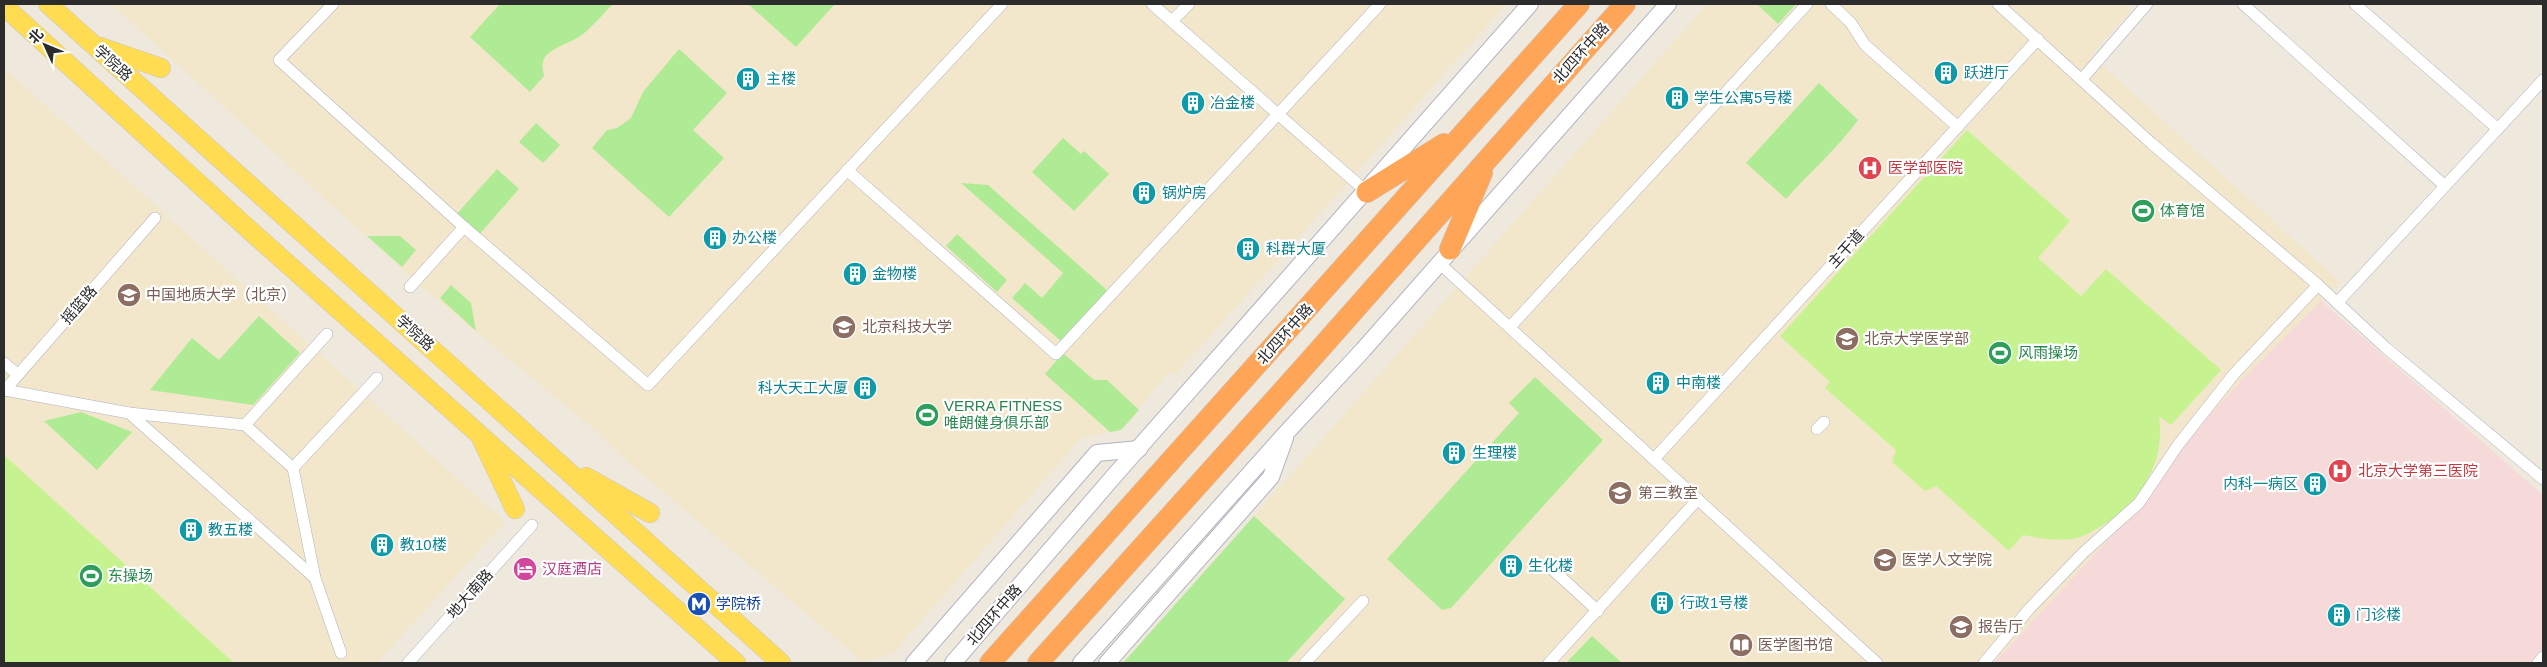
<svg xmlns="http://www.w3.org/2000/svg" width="2547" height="667" font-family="Helvetica,'Noto Sans SC',sans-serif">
<rect width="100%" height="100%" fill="#efe8dd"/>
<g fill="#f2e7cb">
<polygon points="111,4 1506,4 1361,168 1175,375 1169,372 1121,430 1082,437 892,654 862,661 629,463 596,431 417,283"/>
<polygon points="1707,4 2124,4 2131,10 2091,55 2340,282 2246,376 2144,501 1994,663 1286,663 1345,599 1254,516"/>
<polygon points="4,68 505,522 377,663 4,663"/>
</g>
<polygon fill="#f6dada" points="2321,301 2543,495 2543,650 2531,663 1994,663 2144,501 2180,447 2246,376"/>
<g fill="#afeb94">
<path d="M500,4H613C603,14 593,26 582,35C570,43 553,47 545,57C541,63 543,70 544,76L530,92L470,37Z"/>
<polygon points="748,4 835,4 796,47"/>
<polygon points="1757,4 1796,4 1778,24"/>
<polygon points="679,49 727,93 693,130 724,158 669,217 592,148 607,130 617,128 631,118 643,92"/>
<path d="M1819,83L1858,120C1839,147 1809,173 1786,199L1746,163Z"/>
<polygon points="536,123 560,145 543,163 519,142"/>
<polygon points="1063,138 1081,154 1084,151 1109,174 1074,211 1032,172"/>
<polygon points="497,169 519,189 477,237 454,217"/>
<polygon points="961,183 988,185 1108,291 1062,342 1012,298 1025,283 1042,298 1063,273"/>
<polygon points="957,234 1007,280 997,292 946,246"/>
<polygon points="367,236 400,236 416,250 402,267"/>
<polygon points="451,285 471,303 476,331 440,298"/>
<polygon points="259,316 300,353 253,405 150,390 192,338 219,360"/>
<polygon points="1063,353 1094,380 1107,380 1139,410 1121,430 1110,432 1045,374"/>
<polygon points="1535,377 1603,440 1451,608 1442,610 1387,559 1519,413 1509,403"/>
<polygon points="81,412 132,432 97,470 44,421"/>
<polygon points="1254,516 1345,599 1286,663 1123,663"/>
<polygon points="1592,636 1622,663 1566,663"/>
</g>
<g fill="#c6f38f">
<path d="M1967,130L2070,221L2038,258L2081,296L2106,269L2221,370L2171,425L2159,416C2166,462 2140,504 2100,527C2092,531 2082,538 2072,539C2056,541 2039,538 2023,535L2009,551L1936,486L1925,491L1892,462L1896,450L1825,388L1830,382L1780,336Z"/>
<polygon points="4,455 234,663 4,663"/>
</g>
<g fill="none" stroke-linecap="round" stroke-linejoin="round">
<g stroke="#b1b3c1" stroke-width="12">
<g id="street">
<polyline points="333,4 279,60 464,227 648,385 1002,4"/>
<polyline points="1152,4 1367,192"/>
<polyline points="1831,4 1851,23 1865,45 1958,127"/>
<polyline points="1998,4 2151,143 2318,285 2385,347 2543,479"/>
<polyline points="2243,4 2445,186"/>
<polyline points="2355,4 2498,129"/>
<polyline points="1172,21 1189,4"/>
<polyline points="2082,79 2147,4"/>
<polyline points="847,170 1056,354 1380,4"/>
<polyline points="1439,263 1877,663"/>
<polyline points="410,287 464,227"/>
<polyline points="2337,303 2543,80"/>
<polyline points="1510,327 1807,4"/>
<polyline points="4,363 18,375"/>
<polyline points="5,390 129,413 245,425 293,468 315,578 341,653"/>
<polyline points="4,391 155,218"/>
<polyline points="129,413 315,578"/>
<polyline points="245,425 327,334"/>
<polyline points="1817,429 1824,422"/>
<polyline points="1654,459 2038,39"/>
<polyline points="293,468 377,378"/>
<polyline points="1552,569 1598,611"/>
<polyline points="408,663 532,525"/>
<polyline points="1305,663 1363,601"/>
<polyline points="1549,663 1698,499"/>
<polyline points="1984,663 2030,608 2083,553 2139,503 2178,445 2234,374 2318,285"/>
<polyline points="2538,663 2543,657"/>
</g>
</g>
<g stroke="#b1b3c1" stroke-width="18">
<g id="secondary">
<polyline points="914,663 1097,453 1139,449"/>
<polyline points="953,663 1114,476 1530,4"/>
<polyline points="1081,663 1287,432 1363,350 1668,4"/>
<polyline points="1107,663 1271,477 1285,438"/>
</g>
</g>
<g stroke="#c8c8c8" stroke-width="20">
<g id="primary">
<polyline points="48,4 781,663"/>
<polyline points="4,6 255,235 736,663"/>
<polyline points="100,47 161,68"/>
<polyline points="482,440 515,509"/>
<polyline points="586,477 650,513"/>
</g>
</g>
<g stroke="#c8c8c8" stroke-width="22">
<g id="highway">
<polyline points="1367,192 1444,144"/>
<polyline points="1450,249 1482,173"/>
<polyline points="990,663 1579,4"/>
<polyline points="1038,663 1304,367 1625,4"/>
</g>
</g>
<use href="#street" stroke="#fff" stroke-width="11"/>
<use href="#secondary" stroke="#fff" stroke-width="16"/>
<use href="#primary" stroke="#ffdc52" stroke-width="19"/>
<use href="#highway" stroke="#ffa558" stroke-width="21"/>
</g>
<defs>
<g id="building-disc" transform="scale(1.25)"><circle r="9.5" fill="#0f9aa8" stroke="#fff"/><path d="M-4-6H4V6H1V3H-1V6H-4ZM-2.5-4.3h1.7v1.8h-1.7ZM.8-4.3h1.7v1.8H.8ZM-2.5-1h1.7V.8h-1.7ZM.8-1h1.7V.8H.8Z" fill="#fff"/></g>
<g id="hospital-disc" transform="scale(1.25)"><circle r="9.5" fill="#e0444e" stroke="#fff"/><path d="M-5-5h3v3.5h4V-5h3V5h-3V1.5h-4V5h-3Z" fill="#fff"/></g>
<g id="stadium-disc" transform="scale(1.25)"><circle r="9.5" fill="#2e9e5b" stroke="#fff"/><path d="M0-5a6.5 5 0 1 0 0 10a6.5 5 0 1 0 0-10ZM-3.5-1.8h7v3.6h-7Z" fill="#fff"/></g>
<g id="university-disc" transform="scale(1.25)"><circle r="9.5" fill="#8d6e63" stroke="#fff"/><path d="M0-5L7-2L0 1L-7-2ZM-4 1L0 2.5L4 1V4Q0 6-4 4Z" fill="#fff"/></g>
<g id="hotel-disc" transform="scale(1.25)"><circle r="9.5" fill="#d1479c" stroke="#fff"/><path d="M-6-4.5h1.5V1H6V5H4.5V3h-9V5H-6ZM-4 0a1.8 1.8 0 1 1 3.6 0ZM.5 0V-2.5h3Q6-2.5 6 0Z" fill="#fff"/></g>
<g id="metro-disc" transform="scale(1.25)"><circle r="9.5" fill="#1a4fb4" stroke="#fff"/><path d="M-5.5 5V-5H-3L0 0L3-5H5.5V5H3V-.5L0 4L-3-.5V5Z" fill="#fff"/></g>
<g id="library-disc" transform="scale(1.25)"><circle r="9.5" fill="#8d6e63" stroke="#fff"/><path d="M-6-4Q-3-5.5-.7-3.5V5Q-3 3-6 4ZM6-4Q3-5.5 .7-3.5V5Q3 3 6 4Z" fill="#fff"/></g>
</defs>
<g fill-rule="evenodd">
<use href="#building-disc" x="1946" y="73"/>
<use href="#building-disc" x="748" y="79"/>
<use href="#building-disc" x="1677" y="98"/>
<use href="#building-disc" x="1193" y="103"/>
<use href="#hospital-disc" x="1870" y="168"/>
<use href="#building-disc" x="1144" y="193"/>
<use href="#stadium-disc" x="2143" y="211"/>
<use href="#building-disc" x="715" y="238"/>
<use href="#building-disc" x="1248" y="249"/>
<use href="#building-disc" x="855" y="274"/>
<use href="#university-disc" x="129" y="295"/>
<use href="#university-disc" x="844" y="327"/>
<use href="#university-disc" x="1847" y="339"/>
<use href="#stadium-disc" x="2000" y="353"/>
<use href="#building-disc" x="1658" y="383"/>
<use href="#building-disc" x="865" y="388"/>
<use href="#stadium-disc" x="927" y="415"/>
<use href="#building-disc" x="1454" y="453"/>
<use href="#hospital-disc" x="2340" y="471"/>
<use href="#building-disc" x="2315" y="484"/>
<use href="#university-disc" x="1620" y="493"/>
<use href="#building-disc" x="191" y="530"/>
<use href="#building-disc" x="382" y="545"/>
<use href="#university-disc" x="1885" y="560"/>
<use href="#building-disc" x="1511" y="566"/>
<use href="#hotel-disc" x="525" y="569"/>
<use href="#stadium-disc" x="91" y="576"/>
<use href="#building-disc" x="1662" y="603"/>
<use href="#metro-disc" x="699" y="604"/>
<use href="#building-disc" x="2339" y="615"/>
<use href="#university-disc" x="1961" y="627"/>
<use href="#library-disc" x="1741" y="645"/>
</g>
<g text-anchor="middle" stroke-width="4.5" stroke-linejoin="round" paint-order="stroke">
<g font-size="15" fill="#2c2c2c" stroke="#fff">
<text transform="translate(1581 53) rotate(-48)" y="5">北四环中路</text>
<text transform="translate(113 63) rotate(42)" y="5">学院路</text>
<text transform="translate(1846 249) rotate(-48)" y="5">主干道</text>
<text transform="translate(79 305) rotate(-49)" y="5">摇篮路</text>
<text transform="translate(415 333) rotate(42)" y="5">学院路</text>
<text transform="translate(1285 334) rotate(-48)" y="5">北四环中路</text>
<text transform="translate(470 594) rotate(-48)" y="5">地大南路</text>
<text transform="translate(994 615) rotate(-49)" y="5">北四环中路</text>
</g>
<g font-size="15" fill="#0d838f" stroke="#fff" text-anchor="start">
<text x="1964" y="78">跃进厅</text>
<text x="766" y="84">主楼</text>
<text x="1694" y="103">学生公寓5号楼</text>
<text x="1210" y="108">冶金楼</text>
<text x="1162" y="198">锅炉房</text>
<text x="732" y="243">办公楼</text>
<text x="1266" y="254">科群大厦</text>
<text x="872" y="279">金物楼</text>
<text x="1676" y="388">中南楼</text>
<text x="848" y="393" text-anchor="end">科大天工大厦</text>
<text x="1472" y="458">生理楼</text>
<text x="2298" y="489" text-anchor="end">内科一病区</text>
<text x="208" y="535">教五楼</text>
<text x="400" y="550">教10楼</text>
<text x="1528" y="571">生化楼</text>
<text x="1680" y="608">行政1号楼</text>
<text x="2356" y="620">门诊楼</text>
</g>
<g font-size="15" fill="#be3a42" stroke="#fff" text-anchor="start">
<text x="1888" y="173">医学部医院</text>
<text x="2358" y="476">北京大学第三医院</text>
</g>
<g font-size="15" fill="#27864d" stroke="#fff" text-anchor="start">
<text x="2160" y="216">体育馆</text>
<text x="2018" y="358">风雨操场</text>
<text x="944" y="411">VERRA FITNESS<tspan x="944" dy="17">唯朗健身俱乐部</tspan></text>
<text x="108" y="581">东操场</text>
</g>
<g font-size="15" fill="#785e54" stroke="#fff" text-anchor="start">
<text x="146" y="300">中国地质大学（北京）</text>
<text x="862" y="332">北京科技大学</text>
<text x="1864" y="344">北京大学医学部</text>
<text x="1638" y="498">第三教室</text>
<text x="1902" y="565">医学人文学院</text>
<text x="1978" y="632">报告厅</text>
<text x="1758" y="650">医学图书馆</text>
</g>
<g font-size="15" fill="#b23c85" stroke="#fff" text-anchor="start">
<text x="542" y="574">汉庭酒店</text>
</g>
<g font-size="15" fill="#164399" stroke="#fff" text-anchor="start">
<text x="716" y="609">学院桥</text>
</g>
</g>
<rect width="2547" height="667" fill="none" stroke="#2c2c2c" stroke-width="10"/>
<g transform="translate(45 45) rotate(314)" stroke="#ffffff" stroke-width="4" paint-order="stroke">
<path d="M0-4L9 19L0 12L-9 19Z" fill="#2c2c2c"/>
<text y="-8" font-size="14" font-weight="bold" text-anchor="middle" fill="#2c2c2c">北</text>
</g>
</svg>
